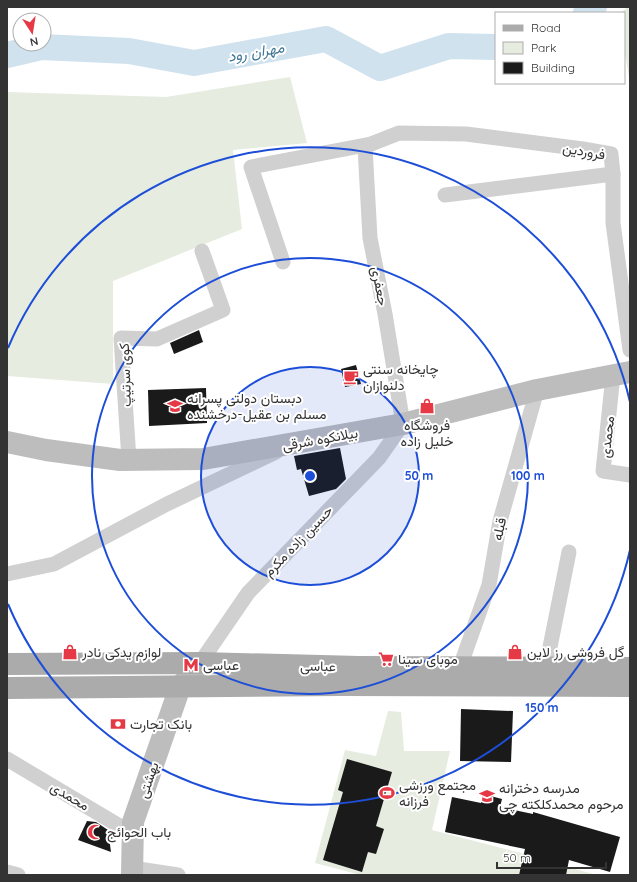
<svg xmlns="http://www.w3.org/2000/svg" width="637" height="882" font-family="Quicksand,Vazirmatn,sans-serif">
<rect width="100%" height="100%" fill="#fff"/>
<g fill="#e6ecdf">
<polygon points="627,7 630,7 630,83 624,48 624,13 621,13"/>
<polygon points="290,77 307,143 233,150 242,229 113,281 113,384 7,376 7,92 166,97"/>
<polygon points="388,711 401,712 404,751 450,751 432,830 521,853 596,875 361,875 315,863 345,750 376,756"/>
</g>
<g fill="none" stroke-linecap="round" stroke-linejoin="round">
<g stroke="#cfe2ee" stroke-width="26">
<polyline points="586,13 594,7"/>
<polyline points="7,55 41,47 129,51 194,63 326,39 380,68 449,46 496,47"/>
</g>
</g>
<g fill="#1a1a1a">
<polygon points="199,330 203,342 174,354 170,343"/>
<polygon points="356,365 361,384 345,387 341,369"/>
<polygon points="206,388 207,423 149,426 148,390"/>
<polygon points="340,448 346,479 336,489 309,496 301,469 297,470 294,456"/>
<polygon points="461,709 513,711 511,762 460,761"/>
<polygon points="347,759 392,772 376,826 384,829 376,854 368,852 362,872 323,860 343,792 338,790"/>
<polygon points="483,794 502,799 500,807 533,814 533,812 620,837 610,872 569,860 566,875 519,875 525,849 445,832 452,797 481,803"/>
<polygon points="87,821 96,822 108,830 111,852 78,840"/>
</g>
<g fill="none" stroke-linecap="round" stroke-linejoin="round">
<g stroke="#d0d0d0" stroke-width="15">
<polyline points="445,195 613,174"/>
<polyline points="283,262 251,167 371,144"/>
<polyline points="613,375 603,471 630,475"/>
<polyline points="129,460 121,338 157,339 223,310 202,251"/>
<polyline points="7,574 54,564 167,504 276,452"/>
<polyline points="200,663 248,593 379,458 403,424 385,314 370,238 365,147 371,144 399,133 466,134 583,149 611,154 613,174 613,223 630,350"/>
<polyline points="460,667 489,585 500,521 537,390"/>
<polyline points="546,667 569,552"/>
<polyline points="7,759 133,834"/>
<polyline points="132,868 178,875"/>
<polyline points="7,872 18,875"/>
</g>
<g stroke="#bdbdbd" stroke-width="22">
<polyline points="7,442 46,450 120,460 203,459 403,424 537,390 630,372"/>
<polyline points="132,875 133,822 180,687 200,663"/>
</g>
<g stroke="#ababab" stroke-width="22">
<polyline points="7,664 200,663 359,667 630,668"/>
<polyline points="7,688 340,685 630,686"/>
</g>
</g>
<circle cx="310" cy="476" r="109" fill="#1d4ed8" fill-opacity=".12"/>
<g fill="none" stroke="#1d4ed8" stroke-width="2">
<circle cx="310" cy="476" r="109"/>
<circle cx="310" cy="476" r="218"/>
<path d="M630 550A328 328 0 0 1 8 604M8 348A328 328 0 0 1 630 402"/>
</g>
<defs>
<g id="cafe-bare" transform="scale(1.2)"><path d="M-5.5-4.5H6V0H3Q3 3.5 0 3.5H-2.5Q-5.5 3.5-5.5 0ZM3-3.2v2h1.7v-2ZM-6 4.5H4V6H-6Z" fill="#e63946" stroke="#fff" stroke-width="2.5" paint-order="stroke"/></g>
<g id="school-bare" transform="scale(1.2)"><path d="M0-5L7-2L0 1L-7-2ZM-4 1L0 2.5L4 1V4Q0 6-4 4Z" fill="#e63946" stroke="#fff" stroke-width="2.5" paint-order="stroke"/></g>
<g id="shop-bare" transform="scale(1.2)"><path d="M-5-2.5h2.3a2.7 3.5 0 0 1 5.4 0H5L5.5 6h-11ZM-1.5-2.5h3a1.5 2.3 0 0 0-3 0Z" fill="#e63946" stroke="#fff" stroke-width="2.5" paint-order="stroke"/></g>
<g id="supermarket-bare" transform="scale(1.2)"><path d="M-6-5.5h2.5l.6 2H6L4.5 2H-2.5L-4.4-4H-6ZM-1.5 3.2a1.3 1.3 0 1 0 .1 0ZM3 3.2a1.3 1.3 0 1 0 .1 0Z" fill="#e63946" stroke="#fff" stroke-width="2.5" paint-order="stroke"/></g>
<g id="metro-bare" transform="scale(1.2)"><path d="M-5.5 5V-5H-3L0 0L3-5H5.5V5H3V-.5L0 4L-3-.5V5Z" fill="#e63946" stroke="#fff" stroke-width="2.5" paint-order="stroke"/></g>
<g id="bank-bare" transform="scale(1.2)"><path d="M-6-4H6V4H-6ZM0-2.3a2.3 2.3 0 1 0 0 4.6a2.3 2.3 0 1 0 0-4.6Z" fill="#e63946" stroke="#fff" stroke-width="2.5" paint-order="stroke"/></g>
<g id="stadium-bare" transform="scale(1.2)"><path d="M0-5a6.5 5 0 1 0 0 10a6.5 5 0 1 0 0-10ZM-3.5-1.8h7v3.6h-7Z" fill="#e63946" stroke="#fff" stroke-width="2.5" paint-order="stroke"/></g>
<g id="mosque-bare" transform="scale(1.2)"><path d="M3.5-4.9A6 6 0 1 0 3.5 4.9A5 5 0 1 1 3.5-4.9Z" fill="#e63946" stroke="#fff" stroke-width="2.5" paint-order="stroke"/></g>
</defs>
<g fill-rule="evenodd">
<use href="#cafe-bare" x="351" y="377"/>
<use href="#school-bare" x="175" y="406"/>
<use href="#shop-bare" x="427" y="406"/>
<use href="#shop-bare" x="70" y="652"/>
<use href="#shop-bare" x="515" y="652"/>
<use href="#supermarket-bare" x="386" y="659"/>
<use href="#metro-bare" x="191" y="665"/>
<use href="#bank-bare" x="118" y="724"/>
<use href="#stadium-bare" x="387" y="793"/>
<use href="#school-bare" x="487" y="796"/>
<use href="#mosque-bare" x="95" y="832"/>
</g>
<g text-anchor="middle" stroke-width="4" stroke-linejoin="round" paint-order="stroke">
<g font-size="14" fill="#333" stroke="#fff">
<text transform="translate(584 151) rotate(10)" y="5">فروردین</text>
<text transform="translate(380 286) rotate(79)" y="5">جعفری</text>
<text transform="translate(125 375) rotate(-92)" y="5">کوی سرتیپ</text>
<text transform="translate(607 437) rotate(-84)" y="5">محمدی</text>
<text transform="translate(320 439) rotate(-10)" y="5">بیلانکوه شرقی</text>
<text transform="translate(499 529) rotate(-79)" y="5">قبله</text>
<text transform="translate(298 541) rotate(-46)" y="5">حسین زاده مکرم</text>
<text transform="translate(318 666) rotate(1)" y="5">عباسى</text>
<text transform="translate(148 780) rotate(-71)" y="5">بهشتی</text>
<text transform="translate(70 796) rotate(31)" y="5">محمدی</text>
</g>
<g font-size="14" fill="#333" stroke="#fff" text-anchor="start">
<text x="363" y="374">چایخانه سنتی<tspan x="363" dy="16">دلنوازان</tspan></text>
<text x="187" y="403">دبستان دولتی پسرانه<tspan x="187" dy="16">مسلم بن عقیل-درخشنده</tspan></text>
<text x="427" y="430" text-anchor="middle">فروشگاه<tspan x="427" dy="16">خلیل زاده</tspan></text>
<text x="82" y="657">لوازم یدکی نادر</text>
<text x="527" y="657">گل فروشی رز لاین</text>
<text x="398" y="664">موبای سینا</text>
<text x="203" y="670">عباسی</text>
<text x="130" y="729">بانک تجارت</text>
<text x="399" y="790">مجتمع ورزشی<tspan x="399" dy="16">فرزانه</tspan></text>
<text x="499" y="793">مدرسه دخترانه<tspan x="499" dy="16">مرحوم محمدکلکته چی</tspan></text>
<text x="107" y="837">باب الحوائج</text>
</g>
<g font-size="15" font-style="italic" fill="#3f7597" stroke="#fff">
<text transform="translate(256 52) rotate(-10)" y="5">مهران رود</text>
</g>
</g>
<circle cx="310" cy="476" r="6" fill="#1d4ed8" stroke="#fff" stroke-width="2"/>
<g font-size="12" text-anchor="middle" font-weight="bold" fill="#1d4ed8" stroke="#fff" stroke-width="4" stroke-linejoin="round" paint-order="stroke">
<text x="419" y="480">50 m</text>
<text x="528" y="480">100 m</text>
<text x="542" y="712">150 m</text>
</g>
<rect width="637" height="882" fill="none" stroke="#333333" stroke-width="16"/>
<rect x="495" y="12" width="130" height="72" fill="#ffffff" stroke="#adadad"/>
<rect x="503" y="25" width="20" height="6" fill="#ababab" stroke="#adadad"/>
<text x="531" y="32" font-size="12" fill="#333333">Road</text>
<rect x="503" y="42" width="20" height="12" fill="#e6ecdf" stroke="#adadad"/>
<text x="531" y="52" font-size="12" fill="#333333">Park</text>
<rect x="503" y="62" width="20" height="12" fill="#1a1a1a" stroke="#adadad"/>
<text x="531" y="72" font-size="12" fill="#333333">Building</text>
<g transform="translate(32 32) rotate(168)"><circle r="19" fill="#ffffff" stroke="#adadad"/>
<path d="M0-3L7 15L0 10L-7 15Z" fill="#e63946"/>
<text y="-6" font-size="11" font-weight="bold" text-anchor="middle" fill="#333333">N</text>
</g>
<path d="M497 862v6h109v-6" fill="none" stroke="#333333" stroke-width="2"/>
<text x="503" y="862" font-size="12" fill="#333333" stroke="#ffffff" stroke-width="3" paint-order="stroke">50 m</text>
</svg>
